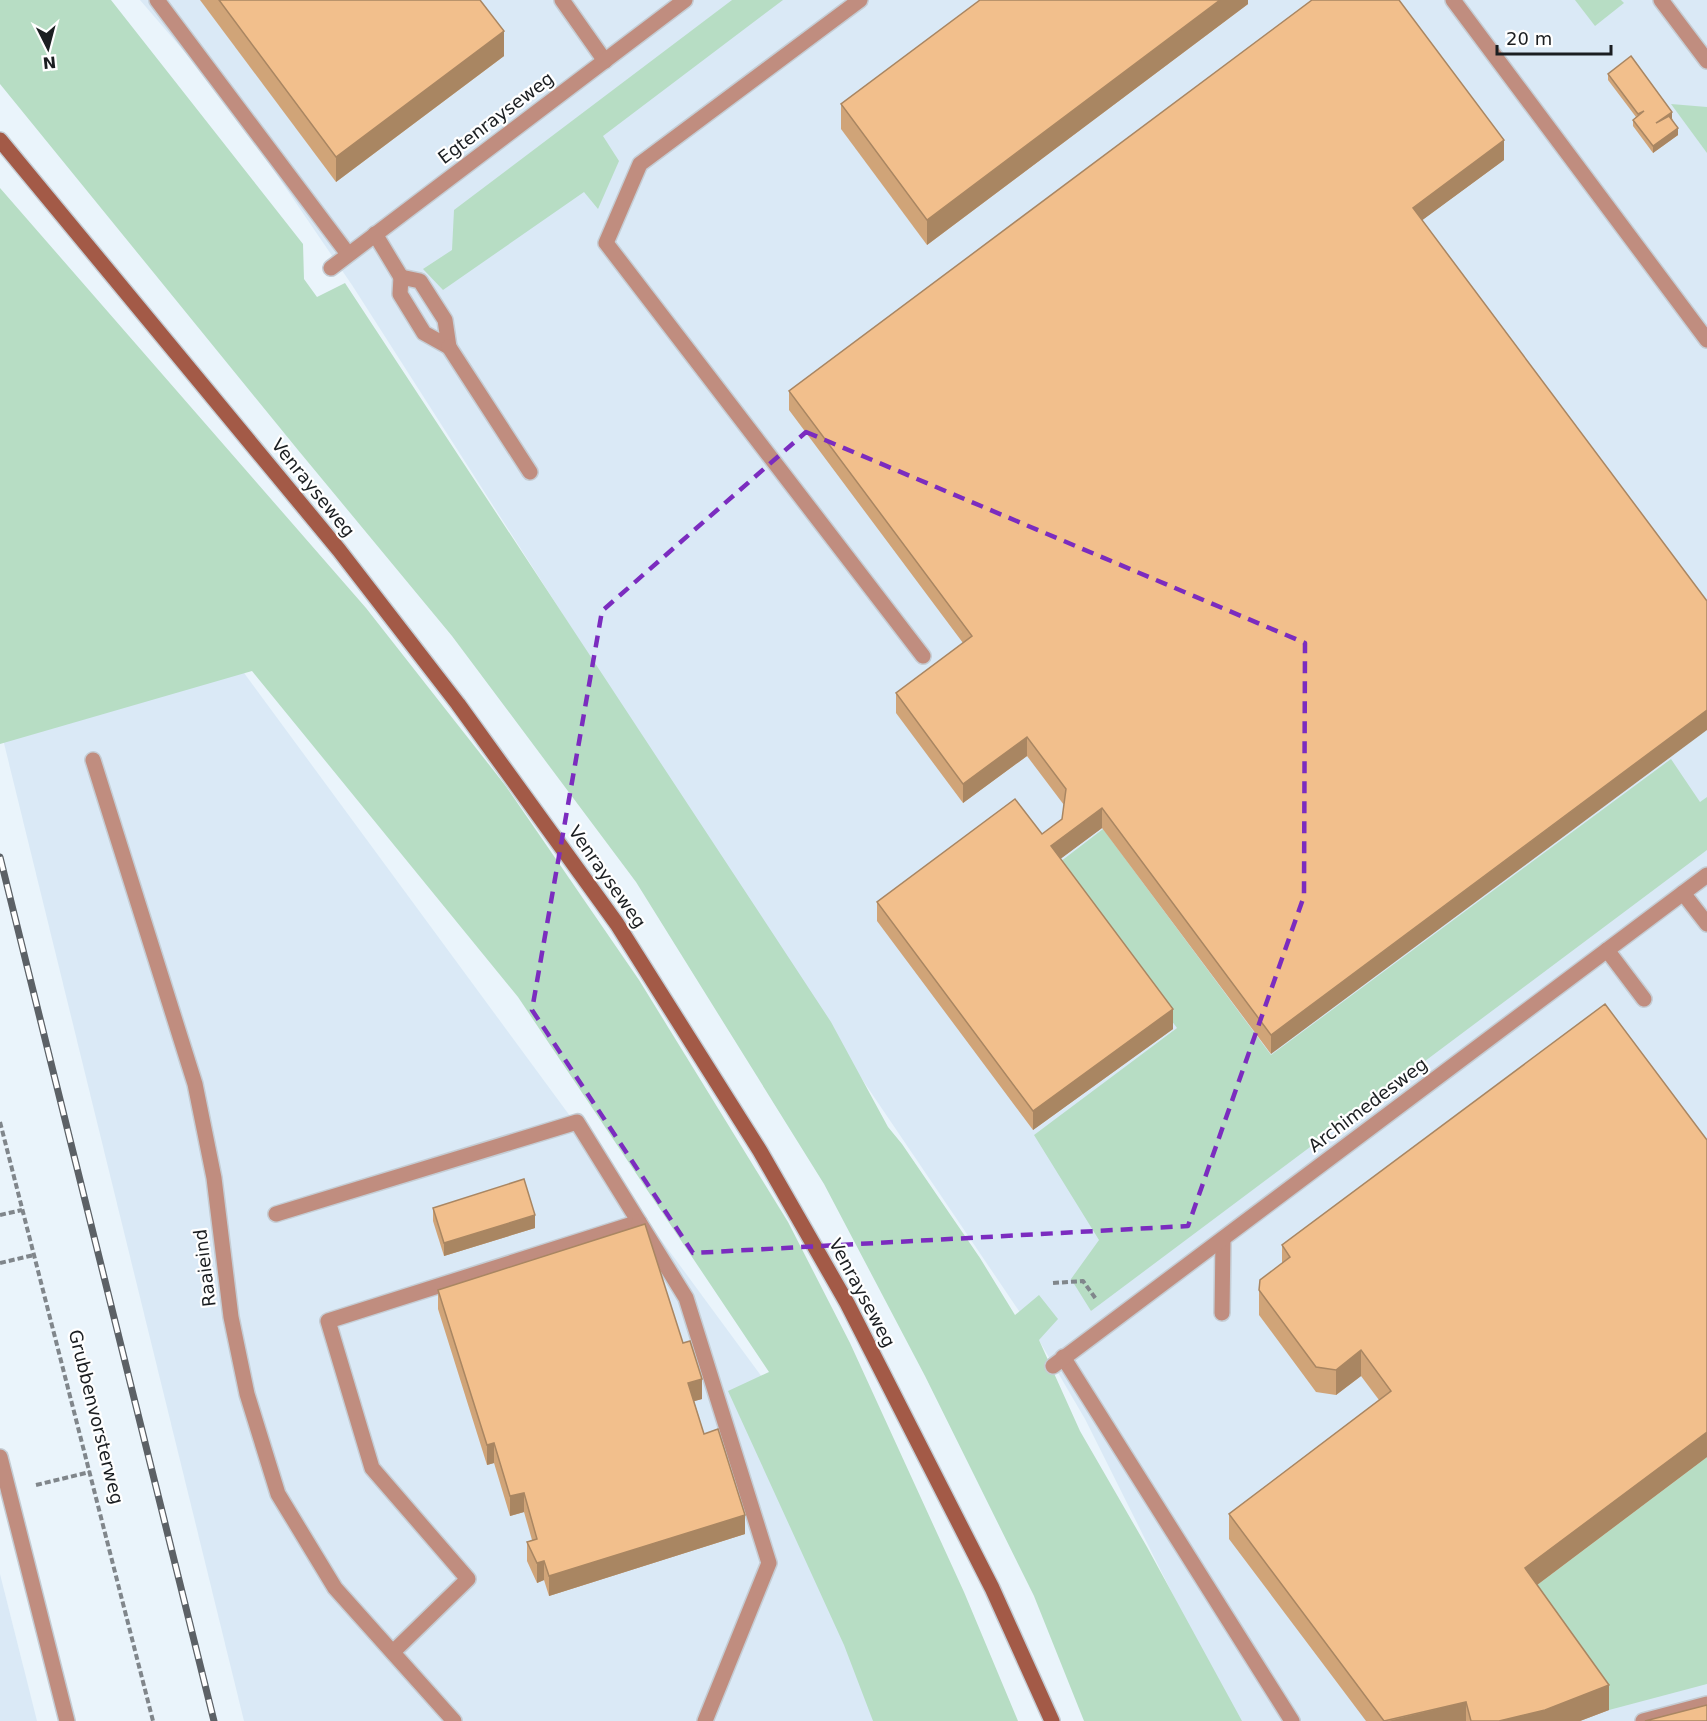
<svg xmlns="http://www.w3.org/2000/svg" width="1707" height="1721" font-family="'DejaVu Sans',sans-serif">
<rect width="100%" height="100%" fill="#eaf4fb"/>
<g fill="#dae9f6">
<polygon points="140,0 1707,0 1707,1721 1236,1721 1085,1419 1040,1342 826,1026 352,285 225,99"/>
<polygon points="236,662 787,1411 911,1721 244,1721 1,731"/>
<polygon points="0,1574 37,1721 0,1721"/>
</g>
<g fill="#b7ddc4">
<polygon points="0,0 111,0 303,244 304,279 317,297 345,283 831,1022 888,1127 902,1144 980,1258 1015,1315 1039,1295 1058,1319 1039,1340 1080,1431 1147,1547 1242,1721 1084,1721 1034,1596 925,1376 824,1184 636,882 452,636 298,450 0,84"/>
<polygon points="732,0 783,0 603,136 619,161 598,209 584,192 443,290 423,269 452,250 454,210"/>
<polygon points="1575,0 1621,0 1624,3 1595,26"/>
<polygon points="1671,104 1707,107 1707,153"/>
<polygon points="0,188 366,608 505,785 639,980 788,1222 850,1343 964,1592 1018,1721 873,1721 844,1645 728,1391 769,1372 518,997 252,671 0,744"/>
<polygon points="1671,759 1700,802 1707,797 1707,850 1091,1311 1071,1279 1099,1240 1034,1135 1177,1028 1056,865 1103,829 1271,1055"/>
<polygon points="1707,1457 1707,1684 1609,1710 1525,1594"/>
</g>
<g fill="none" stroke-linecap="round" stroke-linejoin="round">
<g stroke="#c5cdd4" stroke-width="18">
<g id="service">
<polyline points="157,0 348,254"/>
<polyline points="562,0 605,61"/>
<polyline points="860,0 640,164 606,243 923,656"/>
<polyline points="1453,0 1707,340"/>
<polyline points="375,234 401,277"/>
<polygon points="401,277 420,281 445,320 449,347 424,333 400,294"/>
<polyline points="449,347 530,472"/>
<polyline points="1607,950 1644,999"/>
<polyline points="276,1214 577,1122 639,1222 328,1321 372,1468 468,1579 393,1652"/>
<polyline points="639,1222 686,1298 769,1563 705,1721"/>
<polyline points="1222,1313 1223,1239"/>
<polyline points="1063,1357 1292,1721"/>
<polyline points="1643,1721 1707,1704"/>
</g>
</g>
<g stroke="#c5cdd4" stroke-width="18">
<g id="minor">
<polyline points="1661,0 1707,61"/>
<polyline points="331,268 685,0"/>
<polyline points="93,760 195,1084 214,1178 231,1317 247,1394 278,1494 335,1588 454,1721"/>
<polyline points="1683,893 1707,924"/>
<polyline points="1053,1366 1707,875"/>
<polyline points="0,1457 67,1721"/>
</g>
</g>
<g stroke="#c5cdd4" stroke-width="18">
<polyline id="secondary" points="0,140 339,550 458,704 617,924 760,1151 847,1303 992,1588 1052,1721"/>
</g>
<g stroke="#80868b" stroke-width="4" stroke-dasharray="6 3" stroke-linecap="butt">
<polyline points="0,1122 153,1721"/>
<polyline points="0,1215 22,1210"/>
<polyline points="0,1263 34,1255"/>
<polyline points="1053,1283 1083,1281 1096,1299"/>
<polyline points="36,1485 90,1472"/>
</g>
<use href="#service" stroke="#c08d7f" stroke-width="15"/>
<use href="#minor" stroke="#c08d7f" stroke-width="15"/>
<use href="#secondary" stroke="#a35a47" stroke-width="15"/>
<g stroke="#5c6166" stroke-width="7">
<polyline id="rail" points="0,857 214,1721"/>
</g>
<use href="#rail" stroke="#fff" stroke-width="4.5" stroke-dasharray="14" stroke-linecap="butt"/>
</g>
<g fill="#d0a478">
<polygon points="200,0 480,0 504,56 336,182"/>
<polygon points="1248,0 1248,4 927,245 841,129 841,104"/>
<polygon points="1608,74 1672,118 1678,135 1653,153 1633,126 1633,120 1636,117 1608,80"/>
<polygon points="1504,160 1422,220 1271,1054 1102,828 1060,859 1173,1029 1033,1130 877,921 877,902 1042,834 1062,819 1064,805 1027,756 963,803 896,713 896,693 963,643 789,410 789,391"/>
<polygon points="433,1208 535,1228 444,1256 433,1221"/>
<polygon points="1282,1245 1707,1457 1537,1585 1609,1710 1580,1721 1366,1721 1229,1539 1229,1514 1379,1400 1361,1376 1336,1395 1316,1392 1259,1315 1259,1290 1282,1263"/>
<polygon points="438,1290 683,1343 702,1399 694,1401 704,1434 745,1534 549,1596 544,1580 537,1583 527,1561 527,1542 532,1540 524,1512 510,1516 494,1463 487,1465 438,1309"/>
</g>
<g fill="#a98662">
<polygon points="1220,0 1248,0 1248,4 927,245 927,220"/>
<polygon points="504,31 504,56 336,182 336,157"/>
<polygon points="1672,112 1672,118 1656,130 1656,123"/>
<polygon points="1678,128 1678,135 1653,153 1653,146"/>
<polygon points="1504,140 1504,160 1413,227 1413,208"/>
<polygon points="1707,710 1707,730 1271,1054 1271,1035"/>
<polygon points="1027,737 1027,756 963,803 963,784"/>
<polygon points="1102,808 1102,828 1051,866 1051,846"/>
<polygon points="1173,1009 1173,1029 1033,1130 1033,1111"/>
<polygon points="535,1215 535,1228 444,1256 444,1243"/>
<polygon points="1361,1350 1361,1376 1336,1395 1336,1370"/>
<polygon points="702,1379 702,1399 688,1403 688,1383"/>
<polygon points="1707,1432 1707,1457 1525,1594 1525,1568"/>
<polygon points="494,1443 494,1463 487,1465 487,1445"/>
<polygon points="524,1493 524,1512 510,1516 510,1496"/>
<polygon points="745,1515 745,1534 549,1596 549,1576"/>
<polygon points="544,1561 544,1580 537,1583 537,1563"/>
<polygon points="1609,1685 1609,1710 1580,1721 1499,1721"/>
<polygon points="1466,1702 1466,1721 1388,1721"/>
</g>
<g fill="#f2bf8c" stroke="#a98662" stroke-width="1.5">
<polygon points="219,0 480,0 504,31 336,157"/>
<polygon points="980,0 1220,0 927,220 841,104"/>
<polygon points="1312,0 1399,0 1504,140 1413,208 1707,601 1707,710 1271,1035 1102,808 1051,846 1173,1009 1033,1111 877,902 1015,799 1042,834 1062,819 1066,789 1027,737 963,784 896,693 972,636 789,391"/>
<polygon points="1631,56 1672,112 1656,123 1669,116 1678,128 1653,146 1633,120 1644,111 1638,114 1608,74"/>
<polygon points="1605,1004 1707,1140 1707,1432 1525,1568 1609,1685 1545,1710 1499,1721 1471,1721 1466,1702 1384,1721 1229,1514 1391,1391 1361,1350 1336,1370 1316,1367 1259,1290 1260,1280 1290,1257 1282,1245"/>
<polygon points="524,1179 535,1215 444,1243 433,1208"/>
<polygon points="645,1224 683,1343 690,1341 702,1379 688,1383 704,1434 718,1429 745,1515 549,1576 544,1561 537,1563 527,1542 537,1539 524,1493 510,1496 494,1443 487,1445 438,1290"/>
<polygon points="1707,1705 1707,1721 1645,1721"/>
</g>
<path fill="none" stroke="#7b2cbf" stroke-width="4.5" stroke-dasharray="12 8" stroke-linejoin="round" d="M806,432L1305,643L1304,896L1188,1226L693,1253L532,1010L602,611Z"/>
<g text-anchor="middle" stroke-width="4.5" stroke-linejoin="round" paint-order="stroke">
<g font-size="18" fill="#1b1e21" stroke="#fff">
<text transform="translate(496 118) rotate(-37)" y="6">Egtenrayseweg</text>
<text transform="translate(313 488) rotate(51)" y="6">Venrayseweg</text>
<text transform="translate(607 877) rotate(55)" y="6">Venrayseweg</text>
<text transform="translate(1368 1105) rotate(-37)" y="6">Archimedesweg</text>
<text transform="translate(205 1268) rotate(-97)" y="6">Raaieind</text>
<text transform="translate(862 1293) rotate(62)" y="6">Venrayseweg</text>
<text transform="translate(96 1417) rotate(76)" y="6">Grubbenvorsterweg</text>
</g>
</g>
<g transform="translate(48 48) rotate(174)" stroke="#ffffff" stroke-width="4.5" paint-order="stroke">
<path d="M0-4.5L10 22L0 15L-10 22Z" fill="#1b1e21"/>
<text y="-9" font-size="16" font-weight="bold" text-anchor="middle" fill="#1b1e21">N</text>
</g>
<path d="M1497 45v9h114v-9" fill="none" stroke="#1b1e21" stroke-width="3"/>
<text x="1506" y="45" font-size="18" fill="#1b1e21" stroke="#ffffff" stroke-width="4.5" paint-order="stroke">20 m</text>
</svg>
